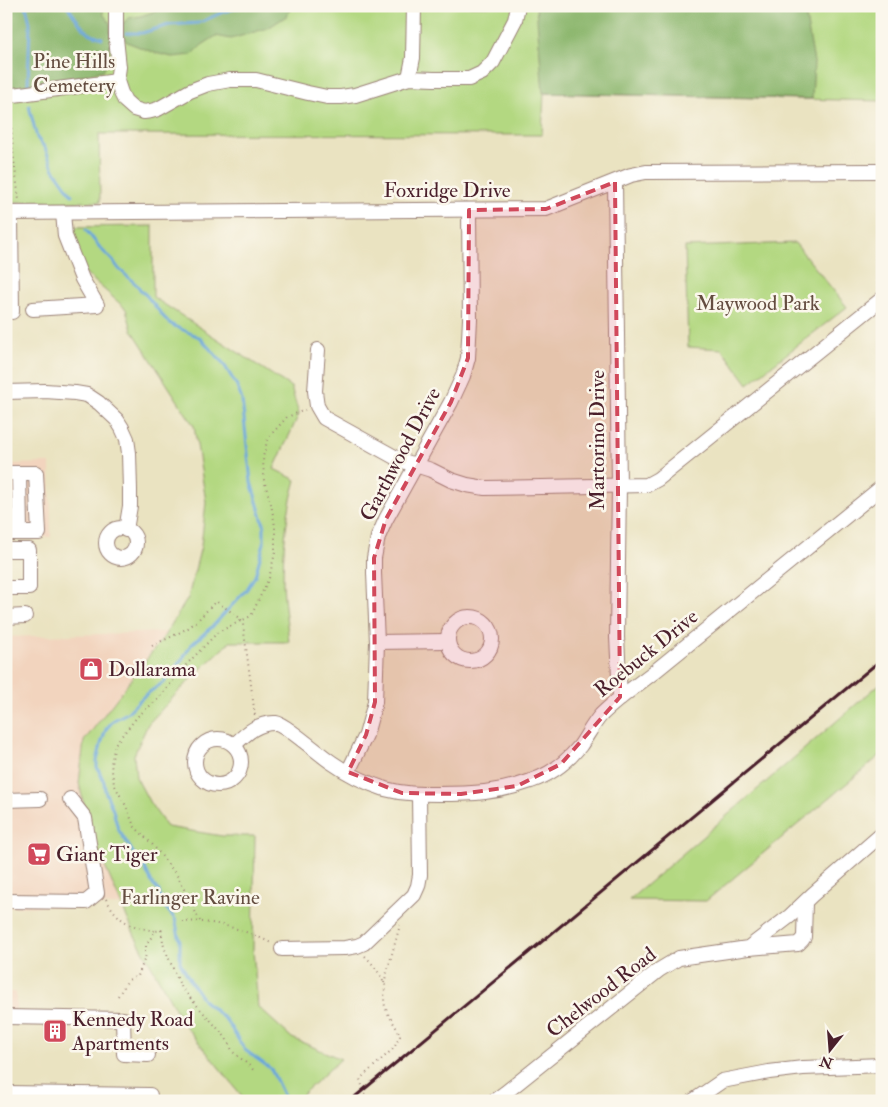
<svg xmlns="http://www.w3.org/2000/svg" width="888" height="1107" font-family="'IM FELL Double Pica',serif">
<rect width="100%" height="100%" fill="#fbf7ec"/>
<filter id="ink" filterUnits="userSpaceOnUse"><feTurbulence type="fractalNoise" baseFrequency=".02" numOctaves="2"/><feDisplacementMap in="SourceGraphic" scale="10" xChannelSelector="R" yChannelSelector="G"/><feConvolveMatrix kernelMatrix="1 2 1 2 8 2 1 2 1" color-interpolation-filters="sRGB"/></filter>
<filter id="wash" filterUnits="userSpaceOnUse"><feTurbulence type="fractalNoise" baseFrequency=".0096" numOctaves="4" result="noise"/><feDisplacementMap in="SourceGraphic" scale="20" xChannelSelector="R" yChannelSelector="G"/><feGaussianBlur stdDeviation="1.12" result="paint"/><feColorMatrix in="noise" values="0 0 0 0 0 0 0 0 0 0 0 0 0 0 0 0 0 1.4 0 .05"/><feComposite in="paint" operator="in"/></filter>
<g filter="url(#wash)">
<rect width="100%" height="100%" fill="#eae3c1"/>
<g fill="#f2d4be">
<polygon points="50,463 51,537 6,538 6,464"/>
<polygon points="166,632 84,741 90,832 122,905 6,907 6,637"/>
<rect x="6" y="992" width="10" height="23"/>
</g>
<g fill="#b3d881" stroke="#7e7c56">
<polygon points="6,6 882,6 882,101 544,93 542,135 99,134 100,202 6,202"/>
<path d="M153,226V297L291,387L299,414L274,469L296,480C286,513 283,549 283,584C284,603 287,623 289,642H230L194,675L148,724L134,755L136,777L150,803L167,827L222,836H255L253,950L258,1007L292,1038L341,1059L295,1101H246L183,1023L135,936L90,832L79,783L84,741L163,638L188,598L201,546L206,502L194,426L132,330L126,309L80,268L67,227Z"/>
<polygon points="795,243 847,307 748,384 722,349 688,347 685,247"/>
<polygon points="882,682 882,754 706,901 629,900"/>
</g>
<g fill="#8eb86f" stroke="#6c6c4d">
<polygon points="6,6 103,6 103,14 110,23 111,42 104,70 50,84 6,90"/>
<polygon points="170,6 295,6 290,8 288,15 268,28 231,39 216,36 202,45 192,55 172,57 155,53 127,42 122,36 122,24 129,18 141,16"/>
<polygon points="536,6 804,6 814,62 812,99 543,93"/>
</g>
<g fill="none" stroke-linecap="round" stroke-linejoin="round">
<g stroke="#69a6db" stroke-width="3">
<polyline points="26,6 30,23 28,84"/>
<polyline points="67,6 83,28 89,33 102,38"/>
<polyline points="126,33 142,33 169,25 199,23 223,12 243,6"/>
<polyline points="29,106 37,138 45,148 53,168 72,195"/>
<polyline points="86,230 101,249 114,262 119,269 138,286 141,291 146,295 167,321 174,326 199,337 223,363 237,386 242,400 251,482 264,525 264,543 255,576 247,589 213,626 191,645 183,658 164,682 144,696 127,713 114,720 106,729 101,744 97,761 97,767 104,782 105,791 113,810 118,829 136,857 143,864 153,885 159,891 161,902 175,919 180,941 180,962 191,982 204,1001 226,1020 245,1050 271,1069 286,1101"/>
</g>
</g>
</g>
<g filter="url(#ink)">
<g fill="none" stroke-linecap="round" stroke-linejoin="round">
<g stroke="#9a8176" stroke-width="16">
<g id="minor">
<polyline points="116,6 116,38 119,67 117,81 121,93 125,101 134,109 144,112 151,111 158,109 190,91 208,84 230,80 256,80 308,93 327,97 341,97 355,95 409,78 434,79 469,79 482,73 493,62 515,20 518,6"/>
<polyline points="409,78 413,58 414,6"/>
<polyline points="6,96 117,81"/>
<polyline points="615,182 619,486 617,637 620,697"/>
<polyline points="6,213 546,209 631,175 646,172 882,171"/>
<polyline points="11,213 12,312"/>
<polyline points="33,309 97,305 82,279 65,236 63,213"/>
<polyline points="318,350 315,391 317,406 324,418 400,460 431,470 451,480 467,485 485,488 647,485 658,479 882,299"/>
<polyline points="6,392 45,391 75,393 87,395 99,403 117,420 122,428 127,439 129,453 130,490 130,506 126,530"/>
<polyline points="6,473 36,473 39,533 6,533"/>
<polyline points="19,473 20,533"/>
<circle cx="121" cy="543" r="15"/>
<polyline points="6,550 29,550 29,588 6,588"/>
<circle cx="470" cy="639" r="22"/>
<polyline points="6,617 25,616"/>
<polyline points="377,642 447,641"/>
<circle cx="218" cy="762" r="23"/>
<path d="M234,745C246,734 258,722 276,723C285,724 320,755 331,762C348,774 366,783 385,789C403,794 420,794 438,794C472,794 498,793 531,781C549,775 567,762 580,746C587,736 593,724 601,715C617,699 636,686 654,672L882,487"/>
<polyline points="348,772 366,735 375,702 377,642 374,573 374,558 378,537 386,519 451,402 463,376 468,358 470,319 469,210"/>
<polyline points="6,800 40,799"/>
<polyline points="6,901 86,902 97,893 85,818 70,799"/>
<polyline points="749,948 798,944 802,940 804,937 805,903"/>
<polyline points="282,949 345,948 357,946 364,943 414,895 418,886 420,875 419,794"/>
<polyline points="6,1017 123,1019 124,1054 148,1055"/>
<polyline points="6,1093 150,1095"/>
<polyline points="494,1101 505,1093 659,970 679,958 748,948 790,916 812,895 882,834"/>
<polyline points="693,1101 722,1081 769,1072 803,1068 882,1065"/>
</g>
</g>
<g stroke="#9a8176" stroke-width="2" stroke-dasharray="1 4" stroke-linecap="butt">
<polyline points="10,108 13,152 19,200"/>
<polyline points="152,646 157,643 169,638 188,628 197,621 214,603 217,602 240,618 243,624 255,716"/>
<path d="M106,899C119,923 130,926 155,931"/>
<polyline points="200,921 178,877 153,845 134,826 126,806 114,784 111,764 115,744 138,716 158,699 187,664 218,632 251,616 269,578 275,553 275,526 271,504 264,480 263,457 268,438 287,417 305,410"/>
<path d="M182,922C212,919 246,930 273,944"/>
<polyline points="161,930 164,947 180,985 191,999 212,1022 226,1038 233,1052 251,1067 254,1071"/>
<path d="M365,956C374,965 380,974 385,985C385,992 383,1000 385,1006C388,1017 397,1026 400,1036L394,1048L360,1079L367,1101"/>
<polyline points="384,983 400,925"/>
<polyline points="118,996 128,980 138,976 146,955 146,946 155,931 165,930"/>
</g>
<use href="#minor" stroke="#fff" stroke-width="14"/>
<polyline stroke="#4a1f2b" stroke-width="3" points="350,1101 882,659"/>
</g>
</g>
<path fill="#d1495b" fill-opacity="0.2" stroke="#d1495b" stroke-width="4" stroke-dasharray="10 6" stroke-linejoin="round" d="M615,182L620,697L561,764L517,786L461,794L402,793L348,772L366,735L375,702L374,558L386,519L451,402L468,358L469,210L546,209Z"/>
<defs>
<g id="shop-square" transform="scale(1.25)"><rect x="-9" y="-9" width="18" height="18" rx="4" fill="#d1495b" stroke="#fbf7ec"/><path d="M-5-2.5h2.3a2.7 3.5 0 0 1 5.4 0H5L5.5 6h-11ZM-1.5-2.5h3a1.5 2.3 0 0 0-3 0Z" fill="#fff"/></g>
<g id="supermarket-square" transform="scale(1.25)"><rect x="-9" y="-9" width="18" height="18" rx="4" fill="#d1495b" stroke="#fbf7ec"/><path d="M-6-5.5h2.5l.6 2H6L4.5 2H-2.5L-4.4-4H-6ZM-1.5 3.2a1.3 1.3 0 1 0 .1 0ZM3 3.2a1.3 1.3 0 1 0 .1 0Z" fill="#fff"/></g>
<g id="building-square" transform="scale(1.25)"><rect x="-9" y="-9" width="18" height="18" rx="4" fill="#d1495b" stroke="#fbf7ec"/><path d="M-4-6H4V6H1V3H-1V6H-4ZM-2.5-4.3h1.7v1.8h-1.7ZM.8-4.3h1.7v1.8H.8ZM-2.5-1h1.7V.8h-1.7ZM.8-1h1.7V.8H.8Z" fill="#fff"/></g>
</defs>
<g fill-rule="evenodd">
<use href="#shop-square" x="91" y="669"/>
<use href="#supermarket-square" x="39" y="854"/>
<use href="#building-square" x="55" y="1031"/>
</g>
<g text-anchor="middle" stroke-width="5" stroke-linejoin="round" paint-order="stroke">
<g font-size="21" fill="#644d40" stroke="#fbf7ec">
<text x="74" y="68">Pine Hills<tspan x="74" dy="24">Cemetery</tspan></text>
<text x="758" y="310">Maywood Park</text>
<text x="190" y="904">Farlinger Ravine</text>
</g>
<g font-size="21" fill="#4a1f2b" stroke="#fbf7ec">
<text x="447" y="197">Foxridge Drive</text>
<text transform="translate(597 440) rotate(-90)" y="7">Martorino Drive</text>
<text transform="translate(400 454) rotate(-62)" y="7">Garthwood Drive</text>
<text transform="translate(646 653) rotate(-39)" y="7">Roebuck Drive</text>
<text transform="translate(601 992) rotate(-38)" y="7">Chelwood Road</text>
</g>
<g font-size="21" fill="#4a1f2b" stroke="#fbf7ec" text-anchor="start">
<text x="108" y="676">Dollarama</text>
<text x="56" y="861">Giant Tiger</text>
<text x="72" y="1026">Kennedy Road<tspan x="72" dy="24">Apartments</tspan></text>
</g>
</g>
<rect width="888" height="1107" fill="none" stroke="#fbf7ec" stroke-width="25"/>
<g transform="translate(830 1050) rotate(197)" stroke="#fbf7ec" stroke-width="4" paint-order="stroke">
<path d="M0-4L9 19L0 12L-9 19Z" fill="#4a1f2b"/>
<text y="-8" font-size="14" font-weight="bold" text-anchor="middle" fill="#4a1f2b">N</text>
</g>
</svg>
